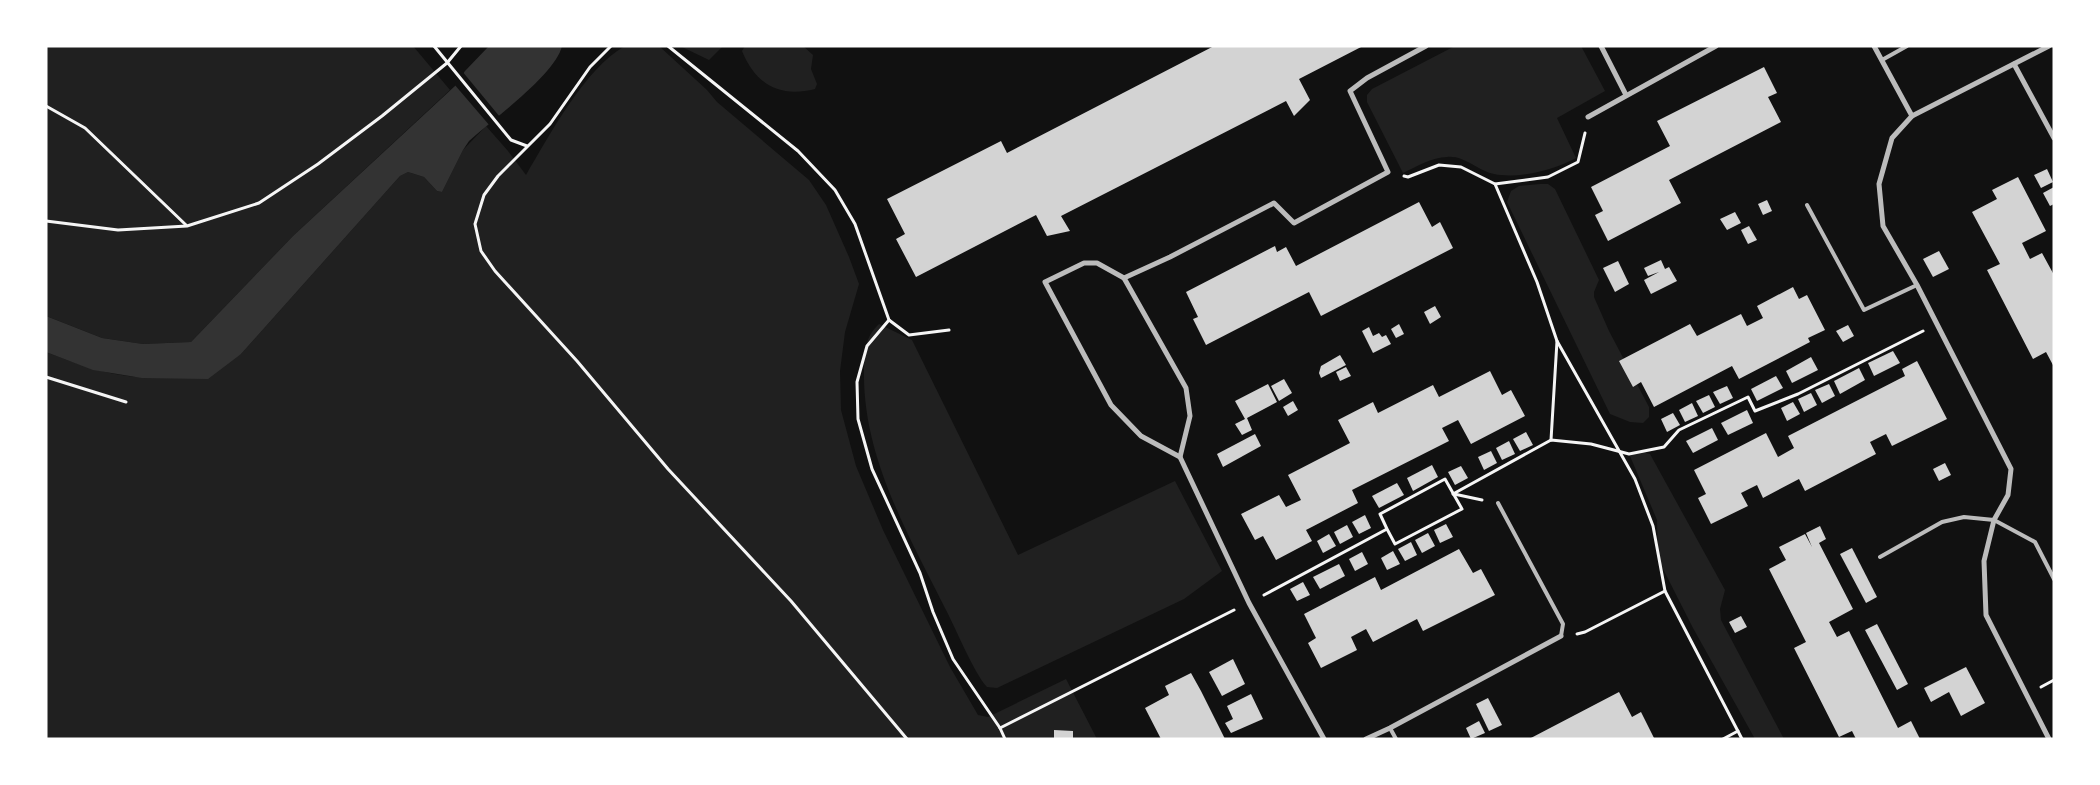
<svg xmlns="http://www.w3.org/2000/svg" width="2100" height="785" font-family="'Alegreya Sans',sans-serif">
<rect width="100%" height="100%" fill="#111"/>
<g fill="#202020">
<polygon points="46,46 413,46 450,90 293,236 191,342 143,344 102,338 46,316"/>
<path d="M625,46H659L707,90L717,102L809,180L826,205L849,257L859,284L845,332L840,371L841,410L856,466L883,530L950,667L978,715L988,717L1066,679L1097,739H46V352C83,366 116,379 156,377L241,354L400,176L408,172L424,177L437,191L442,192L463,150L486,126L508,151L526,175C549,136 585,68 625,46Z"/>
<polygon points="680,46 723,46 709,60"/>
<path d="M745,46H803L813,55L811,69L817,84L815,89C780,98 756,85 742,51Z"/>
<path d="M1455,46H1581L1605,91L1557,118L1576,158C1554,170 1519,179 1494,174C1478,171 1464,155 1447,157C1432,157 1416,167 1403,173L1367,102V95L1372,89Z"/>
<polygon points="1540,184 1548,184 1555,189 1599,280 1594,292 1594,297 1609,331 1649,407 1649,417 1643,423 1630,422 1610,414 1507,202 1511,191 1519,186"/>
<path d="M879,324L912,340L1018,555L1175,481L1222,571L1184,599L997,688L987,687C974,673 956,629 946,610C908,534 862,456 864,369C865,350 865,337 879,324Z"/>
<polygon points="1639,451 1650,454 1725,590 1720,609 1721,620 1784,739 1755,739 1693,628 1658,559 1657,520 1630,456"/>
</g>
<path fill="#333" d="M489,46H562C556,74 492,120 469,141L463,150L442,192L437,191L424,177L408,172L400,176L241,354L208,379L142,378L93,370L46,352V316L102,338L143,344L191,342L293,236L455,86L465,71Z"/>
<polygon fill="#111" points="462,71 500,117 490,126 454,84"/>
<g fill="#d3d3d3">
<polygon points="1214,46 1363,46 1299,79 1310,100 1294,116 1286,101 1061,216 1070,231 1047,236 1036,215 916,277 896,239 905,234 887,199 1001,141 1007,153"/>
<polygon points="1764,67 1777,93 1768,97 1781,122 1669,180 1681,203 1608,241 1595,215 1603,211 1591,187 1670,146 1657,121"/>
<polygon points="2047,169 2053,182 2041,188 2034,175"/>
<polygon points="2018,177 2046,231 2022,243 2030,259 2042,253 2054,275 2054,367 2046,352 2033,359 1987,270 2000,264 1972,212 1997,199 1992,190"/>
<polygon points="2054,187 2054,204 2050,206 2043,193"/>
<polygon points="1767,200 1772,211 1763,215 1758,204"/>
<polygon points="1419,202 1432,227 1440,222 1453,248 1321,316 1309,292 1206,345 1193,319 1198,317 1186,292 1275,246 1277,252 1286,247 1296,266"/>
<polygon points="1735,212 1741,223 1727,230 1720,219"/>
<polygon points="1749,226 1757,240 1748,244 1741,230"/>
<polygon points="1939,251 1949,269 1933,277 1923,259"/>
<polygon points="1661,260 1665,269 1669,267 1677,281 1651,294 1644,280 1659,272 1648,276 1644,268"/>
<polygon points="1618,261 1629,284 1615,292 1603,268"/>
<polygon points="1793,287 1799,299 1807,295 1825,330 1808,338 1810,342 1739,379 1732,366 1654,407 1641,382 1633,387 1619,361 1690,324 1697,336 1741,314 1747,326 1763,318 1757,306"/>
<polygon points="1435,306 1441,317 1430,324 1424,312"/>
<polygon points="1399,324 1404,334 1396,338 1391,329"/>
<polygon points="1848,325 1854,336 1843,342 1836,331"/>
<polygon points="1369,327 1373,336 1379,333 1382,337 1386,335 1391,344 1373,353 1362,331"/>
<polygon points="1893,351 1900,363 1874,376 1868,363"/>
<polygon points="1340,355 1346,365 1321,378 1319,373 1321,366"/>
<polygon points="1811,357 1818,370 1792,383 1786,371"/>
<polygon points="1917,361 1947,419 1892,446 1886,434 1870,442 1876,454 1805,491 1799,479 1763,498 1757,485 1741,493 1748,506 1711,524 1698,498 1706,494 1694,470 1766,433 1778,457 1794,448 1788,436 1905,376 1902,369"/>
<polygon points="1346,367 1351,376 1340,381 1336,372"/>
<polygon points="1859,368 1865,380 1840,394 1834,381"/>
<polygon points="1490,371 1502,395 1511,390 1525,416 1471,444 1458,420 1442,428 1449,441 1352,490 1358,503 1306,530 1312,541 1276,560 1263,536 1255,540 1241,514 1279,495 1286,507 1301,500 1288,475 1350,443 1338,420 1373,402 1378,413 1433,385 1439,397"/>
<polygon points="1776,376 1783,388 1757,401 1751,389"/>
<polygon points="1284,379 1292,393 1279,401 1271,386"/>
<polygon points="1268,384 1277,402 1247,418 1252,430 1242,435 1235,424 1245,419 1235,401"/>
<polygon points="1829,384 1835,396 1822,403 1815,390"/>
<polygon points="1727,386 1733,398 1720,404 1713,392"/>
<polygon points="1811,393 1817,405 1804,412 1798,399"/>
<polygon points="1709,395 1715,407 1703,413 1696,401"/>
<polygon points="1293,401 1298,410 1288,416 1283,407"/>
<polygon points="1793,402 1800,414 1787,421 1781,408"/>
<polygon points="1692,403 1698,416 1685,422 1679,410"/>
<polygon points="1747,410 1753,423 1728,435 1721,423"/>
<polygon points="1673,413 1680,425 1667,432 1661,419"/>
<polygon points="1712,428 1718,440 1693,453 1686,441"/>
<polygon points="1526,432 1533,445 1520,451 1513,439"/>
<polygon points="1255,434 1261,446 1223,467 1217,454"/>
<polygon points="1509,441 1515,454 1502,460 1496,448"/>
<polygon points="1491,451 1497,463 1484,470 1478,457"/>
<polygon points="1945,463 1951,475 1939,481 1933,469"/>
<polygon points="1432,465 1438,477 1413,491 1407,478"/>
<polygon points="1461,466 1468,478 1455,485 1448,472"/>
<polygon points="1397,483 1404,495 1379,508 1372,496"/>
<polygon points="1365,515 1371,528 1359,534 1352,522"/>
<polygon points="1446,524 1453,537 1440,543 1434,530"/>
<polygon points="1347,525 1353,537 1340,544 1334,532"/>
<polygon points="1820,526 1826,539 1819,543 1853,609 1829,622 1837,637 1849,631 1898,728 1911,721 1920,739 1856,739 1852,731 1839,737 1794,648 1806,642 1769,569 1786,560 1779,547 1805,534 1812,547 1806,533"/>
<polygon points="1428,533 1435,546 1422,553 1415,540"/>
<polygon points="1329,534 1336,546 1323,553 1317,541"/>
<polygon points="1411,542 1417,555 1405,561 1398,549"/>
<polygon points="1852,548 1877,597 1866,603 1840,554"/>
<polygon points="1459,549 1473,573 1481,569 1495,595 1423,631 1417,619 1373,642 1366,629 1351,637 1357,650 1321,668 1308,643 1316,638 1304,614 1375,577 1381,590"/>
<polygon points="1393,551 1400,564 1387,570 1381,558"/>
<polygon points="1362,552 1368,564 1355,571 1349,559"/>
<polygon points="1339,564 1345,576 1320,589 1313,577"/>
<polygon points="1303,582 1310,595 1297,601 1290,589"/>
<polygon points="1741,616 1747,627 1735,633 1729,622"/>
<polygon points="1877,624 1908,684 1897,690 1865,630"/>
<polygon points="1233,659 1245,684 1222,696 1209,672"/>
<polygon points="1966,667 1985,703 1961,716 1949,692 1931,702 1924,688"/>
<polygon points="1191,673 1201,691 1225,739 1161,739 1145,708 1169,695 1165,686"/>
<polygon points="1619,692 1632,717 1641,712 1654,738 1529,739"/>
<polygon points="1251,694 1263,719 1231,733 1225,723 1233,719 1227,706"/>
<polygon points="1488,698 1502,725 1489,731 1476,704"/>
<polygon points="1479,721 1485,733 1471,739 1466,728"/>
<polygon points="1054,730 1073,731 1073,739 1054,739"/>
</g>
<g fill="none" stroke-linecap="round" stroke-linejoin="round">
<g stroke="#f5f5f5" stroke-width="3">
<polyline points="434,46 511,140 527,146"/>
<polyline points="611,46 590,67 550,124 498,176 484,195 475,224 481,251 495,271 577,361 668,469 791,601 907,739"/>
<polyline points="668,46 798,151 835,190 855,224 889,320 909,335 949,330"/>
<polyline points="46,106 85,128 186,225"/>
<polyline points="1585,133 1578,162 1548,177 1495,184 1537,282 1557,341 1635,479 1653,526 1665,591 1742,739"/>
<polyline points="1404,176 1408,177 1439,165 1461,167 1495,184"/>
<polyline points="46,221 118,230 187,226 259,203 318,164 382,116 447,63 461,46"/>
<polyline points="889,320 867,346 857,382 858,419 872,469 920,573 933,612 953,659 1000,728 1005,739"/>
<polyline points="46,377 126,402"/>
<polyline points="1551,440 1557,341"/>
<polyline points="1453,494 1551,440 1591,444 1629,454 1664,447 1679,430 1748,397 1755,411 1798,394 1923,331"/>
<polyline points="1454,494 1482,500"/>
<polyline points="1264,595 1387,529 1380,514 1445,479 1462,509 1395,544 1387,529"/>
<polyline points="1577,634 1585,632 1665,591"/>
<polyline points="2041,687 2054,680"/>
<polyline points="1000,728 1234,610"/>
<polyline points="1723,739 1738,731"/>
</g>
<g stroke="#bcbcbc" stroke-width="4">
<polyline points="1882,60 1907,46"/>
<polyline points="1807,205 1864,310 1917,285"/>
<polyline points="1498,503 1563,624 1561,636"/>
<polyline points="1880,557 1942,522 1964,517 1994,520 2035,542 2054,579"/>
<polyline points="1390,728 1396,739"/>
</g>
<g stroke="#bcbcbc" stroke-width="5">
<polyline points="1601,46 1626,95"/>
<polyline points="1874,46 1912,116"/>
<polyline points="2014,64 2054,138"/>
<polyline points="1588,117 1716,46"/>
<polyline points="1124,278 1097,263 1084,263 1045,282 1111,405 1141,436 1180,457"/>
<polyline points="1324,739 1249,603 1180,457 1190,416 1186,388 1124,278 1170,257 1274,203 1294,223 1388,172 1350,91 1367,78 1426,46"/>
<polyline points="1366,739 1390,728 1561,636"/>
<polyline points="2049,739 1986,615 1984,561 1994,520 2008,495 2011,469 1917,285 1883,226 1879,184 1892,138 1912,116 2049,46"/>
</g>
</g>
<rect width="2100" height="785" fill="none" stroke="#ffffff" stroke-width="95"/>
</svg>
